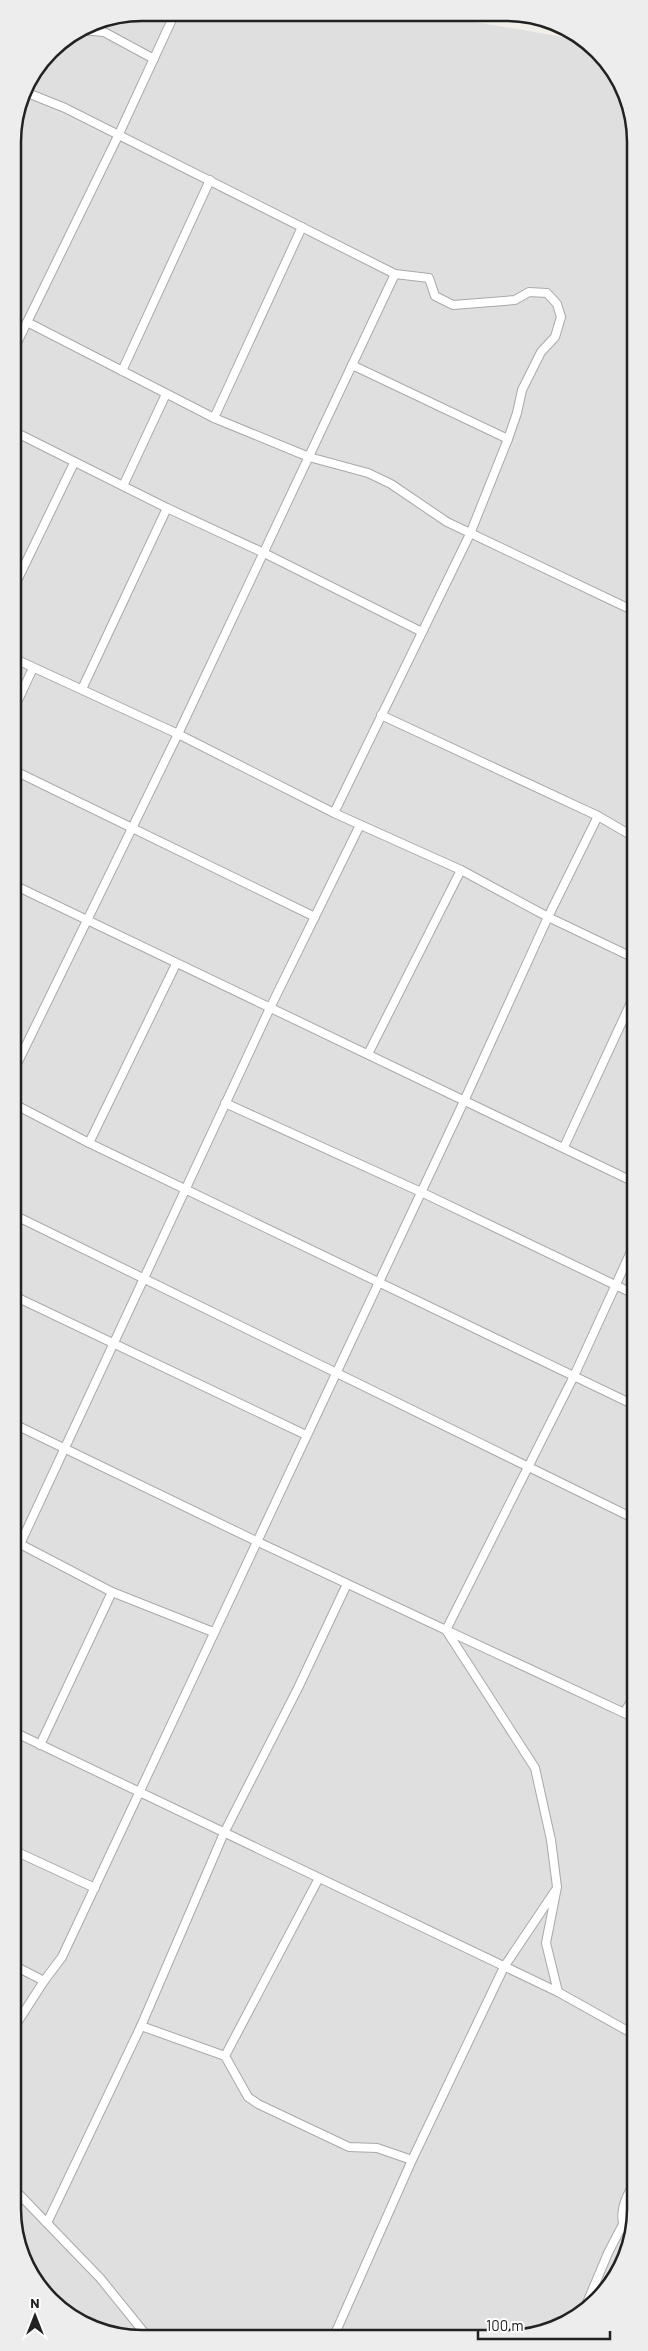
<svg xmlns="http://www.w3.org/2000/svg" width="648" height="2351" font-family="Barlow,sans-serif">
<rect width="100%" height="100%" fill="#f2efe9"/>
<polygon fill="#e0dfdf" points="142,13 428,14 575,39 598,51 633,117 635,2217 626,2259 603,2294 570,2321 531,2336 117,2336 50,2300 15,2234 13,134 22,92 51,50 93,22"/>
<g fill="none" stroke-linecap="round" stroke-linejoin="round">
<g stroke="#a9a9a9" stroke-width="10">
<g id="street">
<polyline points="81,30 104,32 154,59"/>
<polyline points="25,92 65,108 395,274 429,278 435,296 453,305 515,300 529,292 547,293 557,304 561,317 555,337 541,352 522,390 517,413 508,439 470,534 334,813"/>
<polyline points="21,100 31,79"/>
<polyline points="27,322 214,418 309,457 368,473 391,484 447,522 634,611"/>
<polyline points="13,351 118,136 175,13"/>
<polyline points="352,365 508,439"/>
<polyline points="122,371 210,180"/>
<polyline points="214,418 302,227"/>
<polyline points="13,431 167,508 264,553 422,632"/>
<polyline points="123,486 166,394"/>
<polyline points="13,589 74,463"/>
<polyline points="13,658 178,734 334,813 461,870 548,917 634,958"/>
<polyline points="82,689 167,508"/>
<polyline points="13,711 33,668"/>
<polyline points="381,715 598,816 634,837"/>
<polyline points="13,770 315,917"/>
<polyline points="14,885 634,1182"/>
<polyline points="368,1054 461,870"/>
<polyline points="14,1070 178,734 395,274"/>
<polyline points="225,1103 421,1192 634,1294"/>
<polyline points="14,1104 89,1143 634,1405"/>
<polyline points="89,1143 176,964"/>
<polyline points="564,1147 634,996"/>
<polyline points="14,1215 635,1519"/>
<polyline points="634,1245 574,1376 446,1630 635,1718"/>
<polyline points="14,1296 306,1435"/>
<polyline points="14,1424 256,1541 446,1630 535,1768 551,1840 557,1887 546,1943 558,1992 635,2035"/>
<polyline points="20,1544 112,1592 213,1632"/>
<polyline points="14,1557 270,1008 360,825"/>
<polyline points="624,1713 635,1695"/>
<polyline points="14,1732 558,1992"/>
<polyline points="40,1745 112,1592"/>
<polyline points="15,1851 95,1888"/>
<polyline points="319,1878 225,2056 248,2097 258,2104 349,2147 377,2148 412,2160"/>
<polyline points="15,1966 44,1981"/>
<polyline points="15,2026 44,1981 62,1957 465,1099 548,917 598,816"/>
<polyline points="141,2026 225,2056"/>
<polyline points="15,2190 100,2278 147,2336"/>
<polyline points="47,2223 141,2026 224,1833 298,1688 347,1584"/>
<path d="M631,2237C615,2221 624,2198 635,2183"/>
<polyline points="584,2310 608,2253 622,2226"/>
<polyline points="334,2336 412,2160 504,1967 555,1891"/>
</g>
</g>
<use href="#street" stroke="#fff" stroke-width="8"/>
</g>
<path d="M0 0H648V2351H0ZM142 21H506A121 121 0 0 1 627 142V2209A121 121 0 0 1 506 2330H142A121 121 0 0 1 21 2209V142A121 121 0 0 1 142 21Z" fill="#ededed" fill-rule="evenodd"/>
<path fill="none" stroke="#222" stroke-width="2.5" d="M142 21H506A121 121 0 0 1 627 142V2209A121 121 0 0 1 506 2330H142A121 121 0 0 1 21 2209V142A121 121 0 0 1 142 21Z"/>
<g transform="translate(35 2316)" stroke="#ffffff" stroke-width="4" paint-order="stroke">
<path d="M0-4L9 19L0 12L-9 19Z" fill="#222222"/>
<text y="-8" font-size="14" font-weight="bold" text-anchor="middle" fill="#222222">N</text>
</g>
<path d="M478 2331v8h132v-8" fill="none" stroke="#222222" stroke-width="2.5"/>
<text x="486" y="2331" font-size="15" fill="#222222" stroke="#ffffff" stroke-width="4" paint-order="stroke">100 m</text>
</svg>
